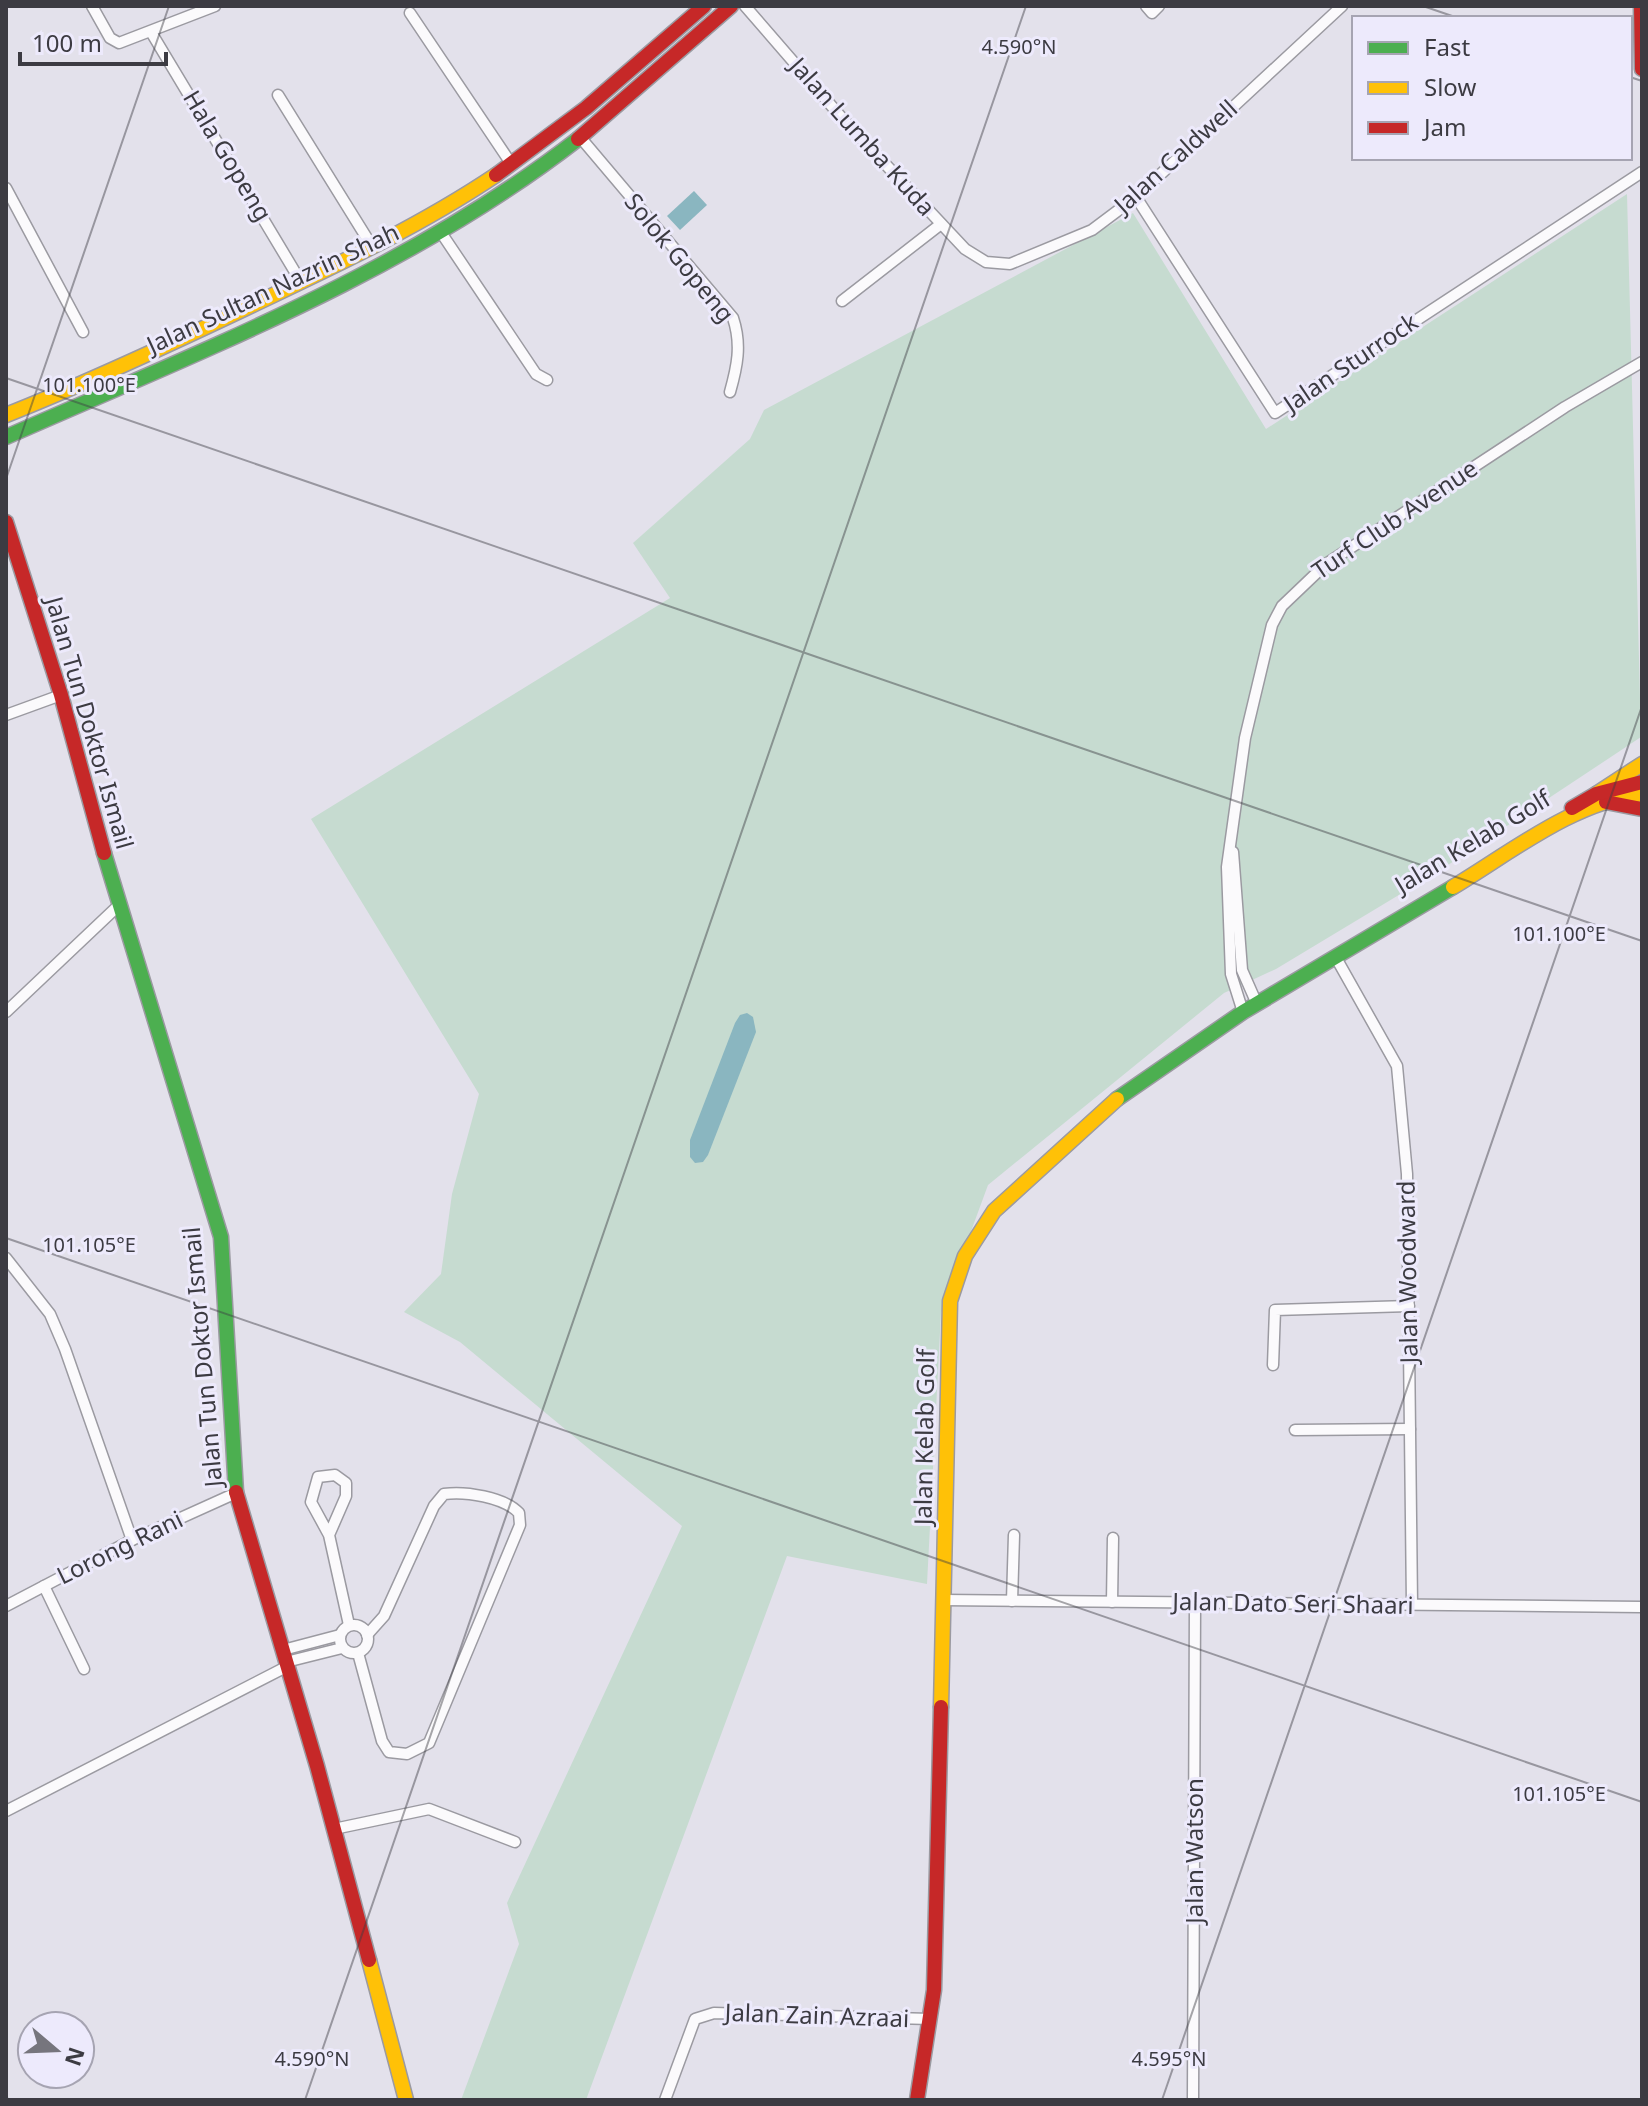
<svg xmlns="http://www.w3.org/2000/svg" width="1648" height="2106" font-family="'Noto Sans',sans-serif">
<rect width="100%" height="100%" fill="#e3e1eb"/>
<polygon fill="#c6dbd0" points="1627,194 1641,737 1442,869 1276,969 1224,993 988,1185 941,1313 927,1584 787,1556 586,2100 461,2100 519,1944 507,1903 682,1526 460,1342 404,1312 441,1274 452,1194 479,1094 311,819 670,598 633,543 750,439 764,410 1133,213 1266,429"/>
<g fill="#8ab6c0">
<polygon points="694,191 707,205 680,230 667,216"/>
<polygon points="747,1013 753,1017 756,1032 708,1155 703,1162 695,1163 690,1157 690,1140 735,1023 740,1015"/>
</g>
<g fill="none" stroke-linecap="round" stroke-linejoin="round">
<g stroke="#9b9aa1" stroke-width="13">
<g id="street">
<polyline points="92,6 110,38 119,43 215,6"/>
<polyline points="745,6 842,118 965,249 986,262 1010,264 1092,230 1136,197 1342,6"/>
<polyline points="1146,6 1152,13 1159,6"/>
<polyline points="410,13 512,165"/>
<polyline points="151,32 301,282"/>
<polyline points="278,95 373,248"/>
<path d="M580,137L733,318C742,345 737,367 730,392"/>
<polyline points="6,188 83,332"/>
<polyline points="1136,197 1275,413 1642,172"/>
<polyline points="440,231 536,374 547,380"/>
<polyline points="842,301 941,224"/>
<polyline points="6,715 61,695"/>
<polyline points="1233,852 1242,970 1257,1004"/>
<polyline points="1335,956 1397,1066 1407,1174 1412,1604"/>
<polyline points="6,1012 118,906"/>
<polyline points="1243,1012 1231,974 1227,867 1245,738 1272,625 1282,606 1326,564 1565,407 1642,362"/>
<polyline points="6,1258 50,1314 65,1349 132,1540"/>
<polyline points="1273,1365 1275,1310 1409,1306"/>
<polyline points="1295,1430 1410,1429"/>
<polyline points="329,1535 346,1496 346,1483 335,1475 318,1477 311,1502 329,1535 349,1625"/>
<polyline points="44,1586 84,1669"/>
<polyline points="943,1600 1642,1607"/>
<polyline points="1012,1601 1014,1535"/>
<polyline points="1112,1602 1113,1538"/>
<polyline points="6,1606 132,1540 236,1493"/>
<circle cx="354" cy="1639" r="14"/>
<polyline points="283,1650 340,1635"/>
<path d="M358,1653L382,1741L389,1752L407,1754L429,1743L520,1525L519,1513C504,1497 465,1491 444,1494L434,1506L384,1616L367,1635"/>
<polyline points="286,1662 342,1648"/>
<polyline points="6,1811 288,1666"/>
<polyline points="334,1829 429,1809 515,1842"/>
<polyline points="665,2100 695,2019 714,2013 930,2019"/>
<polyline points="1193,2100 1195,1603"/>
</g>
</g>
<g stroke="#9b9aa1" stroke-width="17">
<g id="fast">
<path d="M6,437C201,351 408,271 578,139"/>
<polyline points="104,853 221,1237 236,1492"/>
<polyline points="1117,1099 1243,1012 1453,887"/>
</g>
</g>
<g stroke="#9b9aa1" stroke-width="17">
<g id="slow">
<path d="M6,415C87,383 166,346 244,309C330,268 417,228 496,175"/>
<polyline points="1596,794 1642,764"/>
<path d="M1453,887C1510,853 1574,801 1642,794"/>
<polyline points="941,1707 950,1301 965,1256 994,1211 1117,1099"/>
<polyline points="369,1960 406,2100"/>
</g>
</g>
<g stroke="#9b9aa1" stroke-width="17">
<g id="jam">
<polyline points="1641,6 1642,69"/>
<polyline points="578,139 731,6"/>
<polyline points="496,175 586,108 704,6"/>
<polyline points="6,522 61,695 104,853"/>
<polyline points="1606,802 1642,809"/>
<polyline points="1572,808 1596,794 1642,782"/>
<polyline points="236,1492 317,1766 369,1960"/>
<polyline points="917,2100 934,1990 941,1707"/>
</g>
</g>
<use href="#street" stroke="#fbfafc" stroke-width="10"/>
<use href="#fast" stroke="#4caf50" stroke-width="14"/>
<use href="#slow" stroke="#ffc107" stroke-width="14"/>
<use href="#jam" stroke="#c62828" stroke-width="14"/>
</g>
<path fill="none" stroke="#3c3b42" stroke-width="2" stroke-opacity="0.45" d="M1423,6L1458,18M1630,77L1642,81M6,378L1642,941M6,479L169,6M6,1238L1642,1802M6,2098L11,2100M305,2100L1026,6M1162,2100L1642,706"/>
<g text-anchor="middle" stroke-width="6" stroke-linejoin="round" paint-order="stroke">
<g font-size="24" fill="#3c3b42" stroke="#edeafc">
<text transform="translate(862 137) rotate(48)" y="8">Jalan Lumba Kuda</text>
<text transform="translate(227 156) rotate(59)" y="8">Hala Gopeng</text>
<text transform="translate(1176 157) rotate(-42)" y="8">Jalan Caldwell</text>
<text transform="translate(679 258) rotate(51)" y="8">Solok Gopeng</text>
<text transform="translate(273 289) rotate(-25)" y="8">Jalan Sultan Nazrin Shah</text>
<text transform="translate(1351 363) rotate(-34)" y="8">Jalan Sturrock</text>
<text transform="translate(1395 520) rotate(-34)" y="8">Turf Club Avenue</text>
<text transform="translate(89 723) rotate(74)" y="8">Jalan Tun Doktor Ismail</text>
<text transform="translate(1473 842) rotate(-31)" y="8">Jalan Kelab Golf</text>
<text transform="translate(1408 1272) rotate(-91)" y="8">Jalan Woodward</text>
<text transform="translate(203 1357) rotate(-95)" y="8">Jalan Tun Doktor Ismail</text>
<text transform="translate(925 1437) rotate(-89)" y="8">Jalan Kelab Golf</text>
<text transform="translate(120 1548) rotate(-26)" y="8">Lorong Rani</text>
<text transform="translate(1293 1604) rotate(1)" y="8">Jalan Dato Seri Shaari</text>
<text transform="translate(1195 1851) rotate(-90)" y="8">Jalan Watson</text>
<text transform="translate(817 2016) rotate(2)" y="8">Jalan Zain Azraai</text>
</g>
</g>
<g font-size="20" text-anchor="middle" fill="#3c3b42" stroke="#edeafc" stroke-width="6" stroke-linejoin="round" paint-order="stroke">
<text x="1019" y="54">4.590°N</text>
<text x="89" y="392">101.100°E</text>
<text x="1559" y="941">101.100°E</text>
<text x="89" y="1252">101.105°E</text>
<text x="1559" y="1801">101.105°E</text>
<text x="312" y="2066">4.590°N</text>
<text x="1169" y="2066">4.595°N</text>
</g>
<rect width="1648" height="2106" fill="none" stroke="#3c3b42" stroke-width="16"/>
<rect x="1352" y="16" width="280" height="144" fill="#edeafc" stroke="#a6a4b2" stroke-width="2"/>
<rect x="1368" y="42" width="40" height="12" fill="#4caf50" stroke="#a6a4b2" stroke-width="2"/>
<text x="1424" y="56" font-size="24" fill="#3c3b42">Fast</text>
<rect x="1368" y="82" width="40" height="12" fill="#ffc107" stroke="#a6a4b2" stroke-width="2"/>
<text x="1424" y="96" font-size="24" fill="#3c3b42">Slow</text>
<rect x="1368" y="122" width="40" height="12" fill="#c62828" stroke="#a6a4b2" stroke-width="2"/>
<text x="1424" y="136" font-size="24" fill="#3c3b42">Jam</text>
<g transform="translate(56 2050) rotate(109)"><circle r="38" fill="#edeafc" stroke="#a6a4b2" stroke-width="2"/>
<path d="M0-6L14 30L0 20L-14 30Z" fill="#76757d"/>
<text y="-12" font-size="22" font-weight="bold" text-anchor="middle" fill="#3c3b42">N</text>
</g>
<path d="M20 52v12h146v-12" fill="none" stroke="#3c3b42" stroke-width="4"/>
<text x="32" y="52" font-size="24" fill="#3c3b42" stroke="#edeafc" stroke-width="6" paint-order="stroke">100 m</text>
</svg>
